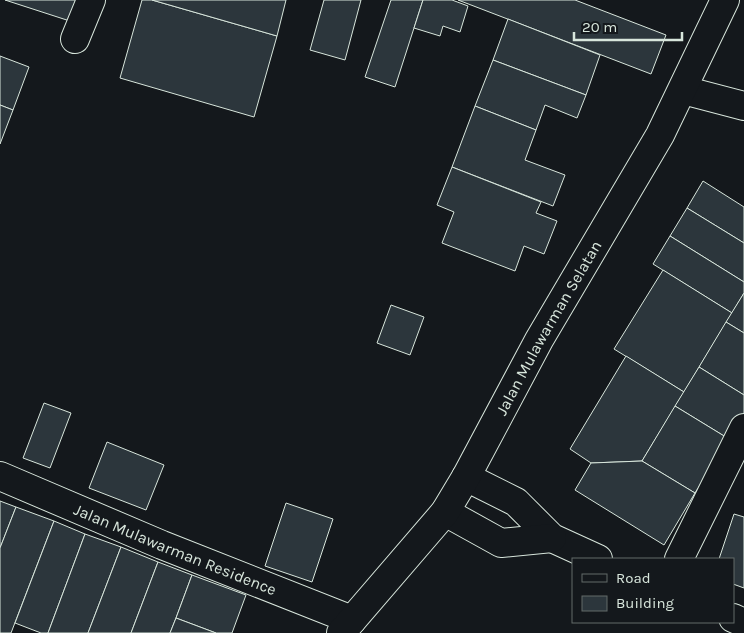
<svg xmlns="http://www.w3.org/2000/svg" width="744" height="633" font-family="Karla,sans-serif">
<rect width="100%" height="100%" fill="#14181c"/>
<g fill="#2c363c" stroke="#d8e6dc">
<polygon points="5,0 83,0 76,23"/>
<polygon points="142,0 152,0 277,36 254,117 120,78"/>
<polygon points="152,0 286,0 277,36"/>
<polygon points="324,0 361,0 345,60 310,50"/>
<polygon points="391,0 423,0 395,87 365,77"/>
<polygon points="423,0 452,0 468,6 460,32 443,26 440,36 414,28"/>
<polygon points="458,0 575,0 666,35 651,74"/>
<polygon points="508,19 600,55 586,95 493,60"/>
<polygon points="0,56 29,67 13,110 0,105"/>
<polygon points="493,60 586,95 577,118 545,105 536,130 475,106"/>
<polygon points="0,105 13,110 0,144"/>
<polygon points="475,106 536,130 525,160 565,175 553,206 452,167"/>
<polygon points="452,167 541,202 536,213 557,221 544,254 524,246 515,271 442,243 454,212 437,205"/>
<polygon points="703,181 744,207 744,243 687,208"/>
<polygon points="687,208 744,243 744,282 670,236"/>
<polygon points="670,236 744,282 744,293 732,313 653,264"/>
<polygon points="663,270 732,313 684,392 614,349"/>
<polygon points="744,293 744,333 726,322"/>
<polygon points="391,305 424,317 410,355 377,343"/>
<polygon points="726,322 744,333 744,395 699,367"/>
<polygon points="626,356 684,392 642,461 591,463 570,449"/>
<polygon points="699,367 744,395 744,413 729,439 675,406"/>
<polygon points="44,403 71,413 50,468 23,458"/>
<polygon points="675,406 729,439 695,493 642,461"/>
<polygon points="107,442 164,465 146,510 89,488"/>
<polygon points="642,461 695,493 664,545 575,490 591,463"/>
<polygon points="0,501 16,507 0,548"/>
<polygon points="286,503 333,519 312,582 265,566"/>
<polygon points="16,507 54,521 11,633 0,633 0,548"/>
<polygon points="734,514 744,517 744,588 733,584 733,559 719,559"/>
<polygon points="54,521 85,534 48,633 41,633 15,623"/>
<polygon points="85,534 121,547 88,633 48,633"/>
<polygon points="121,547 158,562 131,633 88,633"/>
<polygon points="158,562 192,575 176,618 170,633 131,633"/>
<polygon points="192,575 246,595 232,633 216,633 176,618"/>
<polygon points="176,618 216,633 170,633"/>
</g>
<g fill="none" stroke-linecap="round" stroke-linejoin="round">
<g stroke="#d8e6dc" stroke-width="30">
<g id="minor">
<polyline points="75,39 91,0"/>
<polyline points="683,90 744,106"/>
<path id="s1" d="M0,476L162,545L352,620"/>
<polyline points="466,477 516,502 552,538 598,559"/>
<polyline points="445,512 501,543 552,538"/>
<polyline points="679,559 744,428"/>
<polyline points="733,618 744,623"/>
<path id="s2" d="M341,633L445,512L466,477L539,340L660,135L725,0"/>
</g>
</g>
<use href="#minor" stroke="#14181c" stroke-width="28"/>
</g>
<g text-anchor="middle" stroke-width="4" stroke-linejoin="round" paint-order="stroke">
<g font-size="16" fill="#d8e6dc" stroke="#14181c">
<text dy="6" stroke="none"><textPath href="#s2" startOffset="371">Jalan Mulawarman Selatan</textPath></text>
<text dy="6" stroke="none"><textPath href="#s1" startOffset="190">Jalan Mulawarman Residence</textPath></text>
</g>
</g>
<rect x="572" y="558" width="162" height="65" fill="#14181c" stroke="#626a69"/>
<rect x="582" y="574" width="25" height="8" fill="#14181c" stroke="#626a69"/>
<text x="616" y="583" font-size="15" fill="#d8e6dc">Road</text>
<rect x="582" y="596" width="25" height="15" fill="#2c363c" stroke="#626a69"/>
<text x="616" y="608" font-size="15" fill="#d8e6dc">Building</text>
<path d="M574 32v8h108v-8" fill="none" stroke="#d8e6dc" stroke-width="2.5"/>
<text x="582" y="32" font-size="15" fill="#d8e6dc" stroke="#14181c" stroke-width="4" paint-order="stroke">20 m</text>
</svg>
